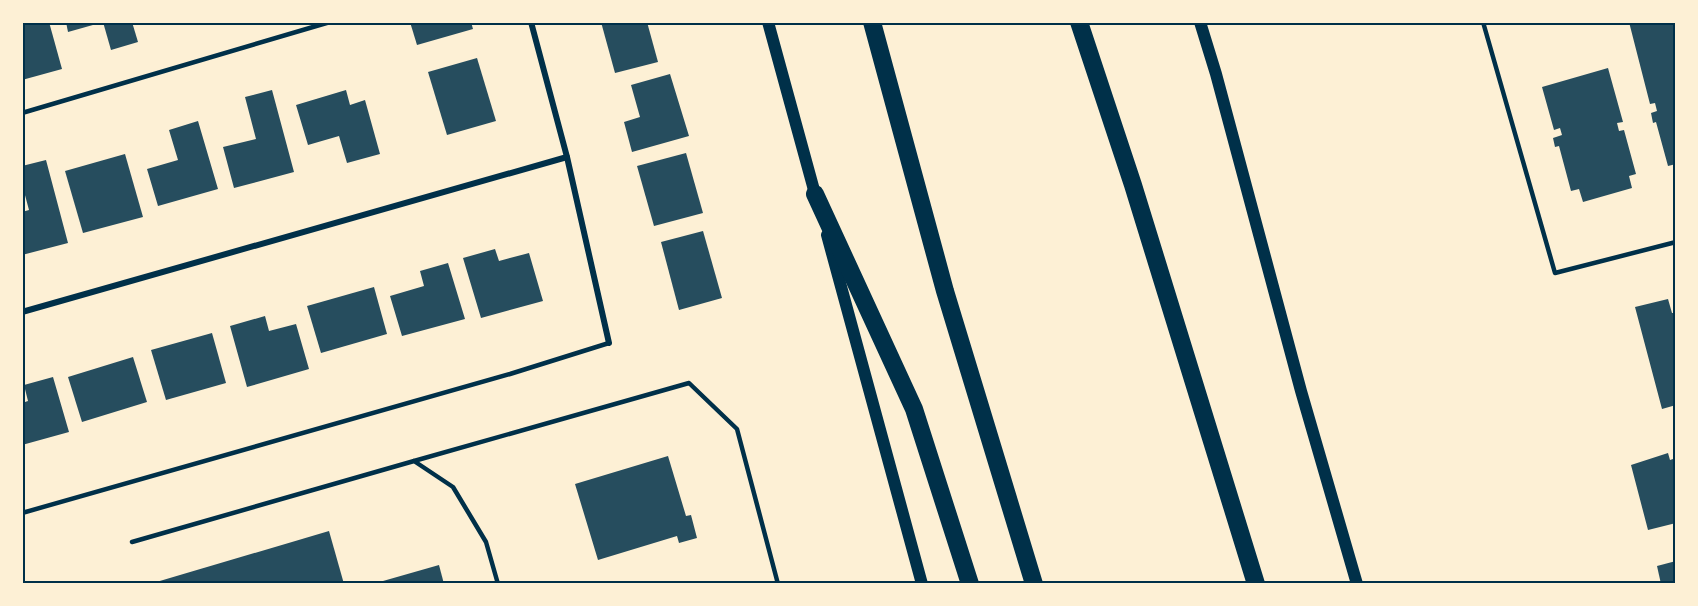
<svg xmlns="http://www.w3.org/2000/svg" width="1698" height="606" font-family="Jost,sans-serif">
<rect width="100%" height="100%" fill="#fdf0d5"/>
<g fill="#264d5e">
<polygon points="22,22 49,22 62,69 22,80"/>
<polygon points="66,22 100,22 100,23 68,32"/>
<polygon points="103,22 132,22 138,42 111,50"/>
<polygon points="410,22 471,22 473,29 417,45"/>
<polygon points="601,22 647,22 658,62 615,73"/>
<polygon points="1629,22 1676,22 1676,164 1668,166 1656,122 1653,123 1651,113 1657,111 1655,103 1650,104"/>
<polygon points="477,58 496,121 447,135 428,72"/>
<polygon points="1608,68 1623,122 1617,123 1619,131 1624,130 1636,174 1629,176 1632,188 1583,202 1579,189 1571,191 1559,146 1555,147 1553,138 1562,135 1560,128 1554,130 1542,87"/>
<polygon points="670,74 689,136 632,152 624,122 640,117 631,85"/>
<polygon points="272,90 294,172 234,188 223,147 256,139 245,97"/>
<polygon points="346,90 350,105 365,100 380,154 347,163 339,136 308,145 296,105"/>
<polygon points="198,121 218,189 158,206 147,169 178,160 169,130"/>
<polygon points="686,153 703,213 654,226 637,166"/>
<polygon points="125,154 143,217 83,233 65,171"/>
<polygon points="46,160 68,243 22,255 22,212 29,210 22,184 22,166"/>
<polygon points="703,231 722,298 679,310 661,242"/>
<polygon points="495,249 499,261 529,253 543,301 481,318 463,258"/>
<polygon points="448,263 465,319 402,336 390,296 424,286 420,271"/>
<polygon points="374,287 387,334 321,353 307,306"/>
<polygon points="1668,299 1672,313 1676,313 1676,405 1662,409 1635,307"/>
<polygon points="265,316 269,331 296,324 309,369 247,387 230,326"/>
<polygon points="212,333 226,383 166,400 151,350"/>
<polygon points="133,357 147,402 82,422 68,377"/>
<polygon points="53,377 69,432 22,445 22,403 28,401 24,385"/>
<polygon points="1668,453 1670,460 1676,458 1676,523 1648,530 1631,465"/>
<polygon points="668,456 686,516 691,515 697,538 679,543 677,536 598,560 575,484"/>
<polygon points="329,531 344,584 153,584 153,583"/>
<polygon points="1676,561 1676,584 1661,584 1657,566"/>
<polygon points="439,565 444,584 376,584 376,583"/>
</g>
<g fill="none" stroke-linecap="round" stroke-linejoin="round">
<g stroke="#003049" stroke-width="4.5">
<polyline points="1483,22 1555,273 1676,242"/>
<polyline points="22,113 330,22"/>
<polyline points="414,461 689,383 737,429 778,584"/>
<polyline points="22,513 510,374 609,343"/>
<polyline points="132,542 414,461 453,487 486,542 498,584"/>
</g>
<g stroke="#003049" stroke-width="6">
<polyline points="531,22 567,157 609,343"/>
<polyline points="22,312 567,157"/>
</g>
<g stroke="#003049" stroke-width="12">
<polyline points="768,22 817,201"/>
<polyline points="1200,22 1216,74 1301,391 1357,584"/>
<polyline points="827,235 922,584"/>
</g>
<g stroke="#003049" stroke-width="18">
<polyline points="872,22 945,291 1034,584"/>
<polyline points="1079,22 1133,185 1256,584"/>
<polyline points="815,194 914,409 970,584"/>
</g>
</g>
<rect width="1698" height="606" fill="none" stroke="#fdf0d5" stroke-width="48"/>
<rect x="24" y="24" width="1650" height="558" fill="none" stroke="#003049" stroke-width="2"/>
</svg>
